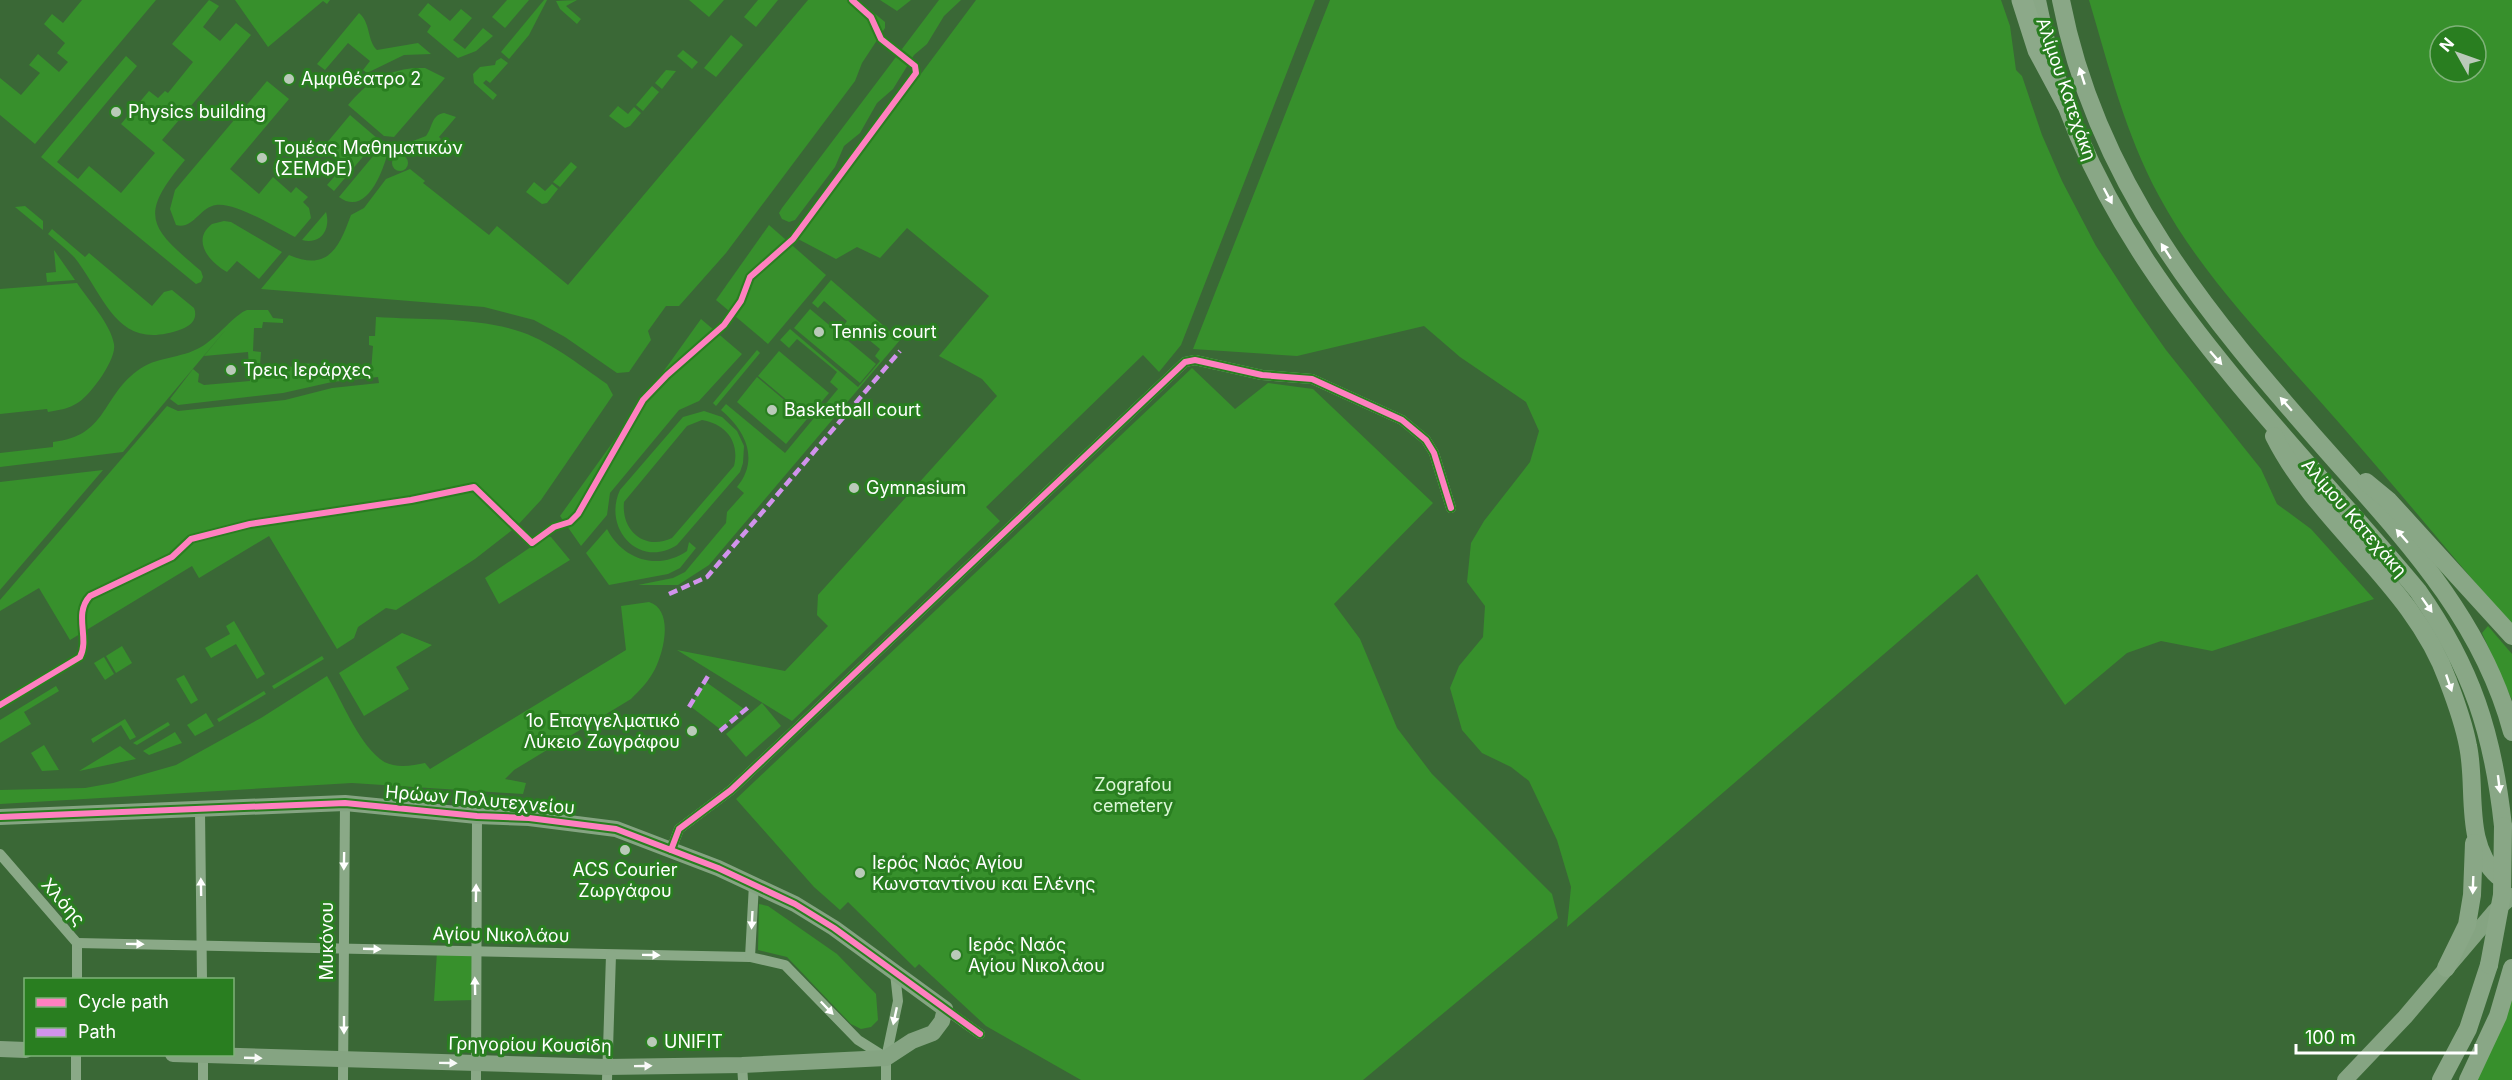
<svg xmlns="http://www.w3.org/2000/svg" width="2512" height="1080" font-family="Inter,sans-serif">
<rect width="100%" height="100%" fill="#3a6836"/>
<g fill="#37902c" fill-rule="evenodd">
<polygon points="82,0 156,0 35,144 0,115 0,78 21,95 40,73 29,65 38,54 59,72 68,62 57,53 65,43 44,24 52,14 63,23"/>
<path d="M209,0L219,6L203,27L220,41L236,23L251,35L162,140L185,160C138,216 149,227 201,271L203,277L201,282L196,284L41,157L126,56L137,66L57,162L78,179L89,166L121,193L155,153L121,124L149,91L158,98L165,91L168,93L193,62L172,44Z"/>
<polygon points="235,0 330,0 327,4 323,1 268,47"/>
<polygon points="507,0 529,0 505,28 492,17"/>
<polygon points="544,0 547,0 529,35 509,59 501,52"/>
<polygon points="577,0 566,6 581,19 577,24 560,9 556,1"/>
<polygon points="689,0 724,0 709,17"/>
<polygon points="758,0 778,0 756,27 744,17"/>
<path d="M808,0H858L885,22V28L862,63L855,81L726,253L679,306H666L648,331L651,340L629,372L617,373L565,337L534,320L484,307L261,289L289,255C329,272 339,247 351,215L364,208L386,179L410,169L425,181L423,183L489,235L497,226L568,285Z"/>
<polygon points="880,0 911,0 897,11"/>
<polygon points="939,0 961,0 944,16 927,44 914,55 893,89 877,103 860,133 844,146 835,167 795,220 789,222 782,219 779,213 782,208"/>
<polygon points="976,0 1315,0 1181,345 1159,372 1143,355 986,507 1000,521 792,721 677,650 785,671 828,626 817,615 818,595 997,396 982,379 939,356 989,296 907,228 880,258 857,247 836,259 798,239"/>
<polygon points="1330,0 2001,0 2010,26 2016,70 2022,76 2042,135 2062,181 2096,246 2135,306 2166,350 2261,469 2277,504 2311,529 2374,599 2212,651 2161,641 2127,653 2065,705 1977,574 1567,927 1571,887 1557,840 1529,781 1511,767 1482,753 1462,730 1450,688 1459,666 1483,637 1485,606 1467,582 1471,543 1484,521 1530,462 1539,431 1526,402 1460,357 1424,326 1297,356 1193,349"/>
<path d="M2089,0H2512V626C2447,550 2384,473 2318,399C2261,335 2200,272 2159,196C2125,133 2109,67 2089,0ZM2440,36H2476V72H2440Z"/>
<polygon points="428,3 450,21 461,9 472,18 453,40 465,49 483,28 493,36 476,51 458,58 427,32 431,26 418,15"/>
<path d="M359,13C371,23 367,41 377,50L418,43L431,54L404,55L367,73L363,70L370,61L348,43L325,70L317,64Z"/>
<polygon points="731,35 743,45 716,77 704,68"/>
<polygon points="683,50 698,62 692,69 677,56"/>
<polygon points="501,58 508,63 490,83 486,80 483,83 497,95 493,100 474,83 473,74 480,67 495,65 496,61"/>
<path d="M414,68H425L445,78L394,137L384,136L348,105C366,83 385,71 414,68Z"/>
<polygon points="666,70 676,71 662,89 655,83"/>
<path d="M267,81L289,99L230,169L259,194L273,177L291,193L296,187L308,197L303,202L309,208L311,218L295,237C276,228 236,202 216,205C200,207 193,230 176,225L170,209L175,190Z"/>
<polygon points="652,86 659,92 643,111 636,105"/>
<polygon points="618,106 628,114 634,107 641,113 630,126 625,128 609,116"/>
<path d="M444,113L456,117L439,137L441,139L432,150L422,142L414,151L411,146L413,141L426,136C433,127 431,115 444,113Z"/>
<polygon points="350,115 378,139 334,191 327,185 346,163 325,145"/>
<path d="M384,143L389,148C384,169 367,218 339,197Z"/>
<circle cx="400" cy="163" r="8"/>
<polygon points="571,162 577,167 560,187 553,182"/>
<polygon points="534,182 545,191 552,184 558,189 547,203 542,204 526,192"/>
<polygon points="25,206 43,221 43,230 15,207"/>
<path d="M326,212C331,229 321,245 302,240Z"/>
<path d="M224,221L231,222L282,252L259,279L237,261L227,272C209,262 191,240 212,224Z"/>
<polygon points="769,225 826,275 768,344 716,300"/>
<path d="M52,229L85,257L89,253L152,306L164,292L172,290L194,308C198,318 192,325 182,329C120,352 108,304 78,262C70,251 58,243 48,234Z"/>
<polygon points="54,250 75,280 47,282 46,273 56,272"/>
<path d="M831,280L900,340L709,565L678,585H638L673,578L685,572L726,523L727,512L744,493L737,487C760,459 745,430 721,410L726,404L785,453L838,389L830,382L837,372L797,339L789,348L780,340L790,329L858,387L880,361L875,356L880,349L856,329L850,335L842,328L847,321L824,301L818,308L812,303Z"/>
<path d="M77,283C89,301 110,323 114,344C117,359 91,394 79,402C69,409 59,410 48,412L47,409L0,414V289Z"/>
<polygon points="810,309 876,364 860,383 794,328"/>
<path d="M247,310H268L273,318L283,319V323L263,322L262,328H254L253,351L261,352L260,365L296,367V363L315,364V368L371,371L373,346L369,345V336H375L376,317C421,320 472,317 515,330C549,340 578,364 607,384L613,395L541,500L516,527L475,559L396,610L386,608L358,627L354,638L337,649L269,536L199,578L192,566L70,640L39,588L0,611V600L167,406L178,411L285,400L332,388L379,383L378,377L332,382L283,393L178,405L170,399L193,369L199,374L198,382L204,385L250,381L248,352L204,356L228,327L123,452L0,467V453L53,447V442C107,436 101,398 137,371C156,356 181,359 201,347C217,338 235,314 247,310Z"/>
<polygon points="701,319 742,354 699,401 679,410 610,493 607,515 581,546 560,516"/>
<polygon points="757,350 760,353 716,406 713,403"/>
<polygon points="779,351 829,393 808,418 758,376"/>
<polygon points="1192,368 1235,409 1268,383 1313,389 1433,503 1334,604 1360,639 1397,728 1432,774 1552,894 1558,918 1363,1080 1081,1080 986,1026 919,964 915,968 848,902 840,910 814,887 736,799"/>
<polygon points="757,377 807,419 786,444 737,402"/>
<path d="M704,411L722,417L737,431L744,446L743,463L740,472L677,545C640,569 602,529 620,490L683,417ZM702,420C726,424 740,442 734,466L672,538C645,551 621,531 624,502L687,426Z"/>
<polygon points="103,470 0,590 0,482"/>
<path d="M607,529C623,560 658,571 687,551L689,542L696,548L680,568L668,574L609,585L586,553Z"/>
<polygon points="547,536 551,537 570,560 499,604 485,578"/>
<path d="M649,602C674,610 664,651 655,669C649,681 640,690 631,699L514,770L505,779L526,783L523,794L352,783L0,804V790L85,788L113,783L176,765L261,718L327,676C343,702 356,739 380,759C392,769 411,766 425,763L430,769L626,650L621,606Z"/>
<polygon points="234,621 265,674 257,679 236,644 211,658 205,648 230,634 226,626"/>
<polygon points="2488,626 2512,654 2512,700 2482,633"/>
<polygon points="402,633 432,645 396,667 409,689 364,716 339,673"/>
<polygon points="122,646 132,663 116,673 106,656"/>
<polygon points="322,656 324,659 274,689 272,686"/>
<polygon points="104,657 114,674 105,680 94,663"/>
<polygon points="184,675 198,700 191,704 176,679"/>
<polygon points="706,682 744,709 720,729 690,706"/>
<polygon points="56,686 59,691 24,712 31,724 0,743 0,720"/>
<polygon points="264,691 266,694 219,722 217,719"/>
<polygon points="762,703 781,726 746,757 726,734"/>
<polygon points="206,713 214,726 195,736 187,725"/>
<polygon points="125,719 136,737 130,740 121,725 93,743 91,739"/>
<polygon points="168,722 170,725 137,745 133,743"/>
<polygon points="175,732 182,743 149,755 143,751"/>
<polygon points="44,745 59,770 42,771 31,753"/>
<polygon points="120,746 136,759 79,771"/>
<polygon points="759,904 768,906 837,954 876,994 878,1020 871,1027 861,1029 851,1024 787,957 758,950"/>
<polygon points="437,952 474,953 475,1000 434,1001"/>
<polygon points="2512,971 2512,1080 2472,1080"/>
</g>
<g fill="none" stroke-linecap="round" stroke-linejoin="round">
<g stroke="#8aa987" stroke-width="10">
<polyline points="200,811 202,980"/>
<polyline points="671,850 679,829 731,790 1185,362 1195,360 1262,375 1312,379 1402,420 1426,440 1434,453 1451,508"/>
<polyline points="0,854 77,943 77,980"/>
<polyline points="77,943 750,957 785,965 858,1040 885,1057"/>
<polyline points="750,957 754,884"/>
<polyline points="945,1009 980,1034"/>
<polyline points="203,1054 203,1080"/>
<polyline points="742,1065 743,1080"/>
<polyline points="76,1080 76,1054"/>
<polyline points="343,1080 345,803"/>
<polyline points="476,1080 477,816"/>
<polyline points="607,1080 611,955"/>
<polyline points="886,1080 886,1058 898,1001 895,973"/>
</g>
<g stroke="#85a482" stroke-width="16">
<polyline points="0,817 345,803 477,816 529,818 616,829 718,868 795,904 834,928 945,1009 942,1021 933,1033 912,1041 886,1058 742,1065 607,1067 173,1054"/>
<polyline points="0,1049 26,1050"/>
<polyline points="2345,1080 2405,1017 2495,911 2512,896"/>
</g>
<g stroke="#89a786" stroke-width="18">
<path d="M2037,0C2082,246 2266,408 2418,591C2472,668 2493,733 2503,826"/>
<path d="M2061,0C2096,183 2208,316 2327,451C2403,537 2482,619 2512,732"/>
<path d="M2274,436C2319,526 2414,585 2448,681C2456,702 2464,724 2468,746C2477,788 2463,845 2498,876"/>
<polyline points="2366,482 2389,501 2512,636"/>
<polyline points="2446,968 2467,925 2472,895 2474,843"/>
<polyline points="2441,1080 2468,1029 2489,965"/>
<polyline points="2468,1080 2498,1016 2512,968"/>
</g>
<polyline stroke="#8ca989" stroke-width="21" points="2022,0 2038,50 2067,104"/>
<polyline stroke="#89a786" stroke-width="18" points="2489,965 2502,895 2503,826"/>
<g stroke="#d193ec" stroke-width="4.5" stroke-dasharray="9 4.5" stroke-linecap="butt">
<polyline points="669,594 707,577 900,351"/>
<polyline points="689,707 708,676"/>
<polyline points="720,731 751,705"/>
</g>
<g stroke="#297e20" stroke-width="10">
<g id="cycleway">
<path d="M0,705L80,657C90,638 73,614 90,596L172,557L191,539L250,524L411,500L474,487L532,543L554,527L570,522L578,514L643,400L667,375L724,325L741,301L750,277L793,239L916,73L915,66L881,39L871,17L852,0"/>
<polyline points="0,817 345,803 477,816 529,818 616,829 718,868 795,904 834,928 980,1034"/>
<polyline points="671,850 679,829 731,790 1185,362 1195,360 1262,375 1312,379 1402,420 1426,440 1434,453 1451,508"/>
</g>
</g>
<use href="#cycleway" stroke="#ff80c0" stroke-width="6"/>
</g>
<defs><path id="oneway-solid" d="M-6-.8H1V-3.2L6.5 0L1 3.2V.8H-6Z" transform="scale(1.5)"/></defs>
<g fill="#fff">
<use href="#oneway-solid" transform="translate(2082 76) rotate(-108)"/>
<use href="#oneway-solid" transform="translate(2108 196) rotate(62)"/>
<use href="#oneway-solid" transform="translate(2166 251) rotate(-123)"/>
<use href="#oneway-solid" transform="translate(2216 358) rotate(49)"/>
<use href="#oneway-solid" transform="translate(2286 404) rotate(-131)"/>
<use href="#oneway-solid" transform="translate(2402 536) rotate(-131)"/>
<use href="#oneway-solid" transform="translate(2427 605) rotate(55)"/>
<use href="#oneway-solid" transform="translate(2449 683) rotate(71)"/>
<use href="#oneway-solid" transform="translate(2499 784) rotate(83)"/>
<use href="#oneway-solid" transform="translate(344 861) rotate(91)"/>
<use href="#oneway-solid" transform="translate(2473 885) rotate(92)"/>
<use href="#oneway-solid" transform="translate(201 887) rotate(-91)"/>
<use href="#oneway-solid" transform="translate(476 893) rotate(-89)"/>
<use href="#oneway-solid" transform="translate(752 920) rotate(93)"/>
<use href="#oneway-solid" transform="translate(135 944) rotate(1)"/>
<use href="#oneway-solid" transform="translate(372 949) rotate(2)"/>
<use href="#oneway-solid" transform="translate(651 955) rotate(1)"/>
<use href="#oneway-solid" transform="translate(475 986) rotate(-91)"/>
<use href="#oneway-solid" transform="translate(827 1008) rotate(46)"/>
<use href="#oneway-solid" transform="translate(895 1016) rotate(102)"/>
<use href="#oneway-solid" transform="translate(344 1025) rotate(90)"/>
</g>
<g fill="#f9faf9">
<use href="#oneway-solid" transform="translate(253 1058) rotate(2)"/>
<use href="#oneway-solid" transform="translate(448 1063) rotate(1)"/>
<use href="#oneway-solid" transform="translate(643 1066) rotate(-1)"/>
</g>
<g fill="#bacab9" stroke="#297e20" stroke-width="2">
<circle cx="289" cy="79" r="6"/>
<circle cx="116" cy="112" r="6"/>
<circle cx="262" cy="158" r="6"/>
<circle cx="819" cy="332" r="6"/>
<circle cx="231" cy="370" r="6"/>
<circle cx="772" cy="410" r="6"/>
<circle cx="854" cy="488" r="6"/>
<circle cx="692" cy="731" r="6"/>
<circle cx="625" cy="850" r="6"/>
<circle cx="860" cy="873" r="6"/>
<circle cx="956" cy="955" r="6"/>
<circle cx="652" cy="1042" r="6"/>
</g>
<g text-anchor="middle" stroke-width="6" stroke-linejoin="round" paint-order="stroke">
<g font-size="18" fill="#fff" stroke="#297e20" text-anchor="start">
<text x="301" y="85">Αμφιθέατρο 2</text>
<text x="128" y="118">Physics building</text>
<text x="274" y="154">Τομέας Μαθηματικών<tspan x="274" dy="21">(ΣΕΜΦΕ)</tspan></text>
<text x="831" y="338">Tennis court</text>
<text x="243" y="376">Τρεις Ιεράρχες</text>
<text x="784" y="416">Basketball court</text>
<text x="866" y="494">Gymnasium</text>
<text x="680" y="727" text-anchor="end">1ο Επαγγελματικό<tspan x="680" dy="21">Λύκειο Ζωγράφου</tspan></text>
<text x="872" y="869">Ιερός Ναός Αγίου<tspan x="872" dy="21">Κωνσταντίνου και Ελένης</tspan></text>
<text x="625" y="876" text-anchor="middle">ACS Courier<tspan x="625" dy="21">Ζωργάφου</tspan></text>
<text x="968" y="951">Ιερός Ναός<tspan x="968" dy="21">Αγίου Νικολάου</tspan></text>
<text x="664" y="1048">UNIFIT</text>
</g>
<g font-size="18" fill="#fff" stroke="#297e20">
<text transform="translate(2066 89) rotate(71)" y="6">Αλίμου Κατεχάκη</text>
<text transform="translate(2354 518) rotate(49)" y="6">Αλίμου Κατεχάκη</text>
<text transform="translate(480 800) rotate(5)" y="6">Ηρώων Πολυτεχνείου</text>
<text transform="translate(63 902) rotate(49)" y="6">Χλόης</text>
<text transform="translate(501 935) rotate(1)" y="6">Αγίου Νικολάου</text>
<text transform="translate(327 941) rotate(-90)" y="6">Μυκόνου</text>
<text transform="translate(530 1045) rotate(1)" y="6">Γρηγορίου Κουσίδη</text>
</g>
<g font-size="18" fill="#dcf8d8" stroke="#297e20">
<text x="1133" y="791">Zografou<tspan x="1133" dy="21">cemetery</tspan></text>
</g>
</g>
<rect x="24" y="978" width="210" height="78" fill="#297e20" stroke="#7fb279" stroke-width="1.5"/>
<rect x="36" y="998" width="30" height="9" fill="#ff80c0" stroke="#7fb279" stroke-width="1.5"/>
<text x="78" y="1008" font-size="18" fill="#ffffff">Cycle path</text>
<rect x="36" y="1028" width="30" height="9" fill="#d193ec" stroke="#7fb279" stroke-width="1.5"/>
<text x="78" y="1038" font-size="18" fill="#ffffff">Path</text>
<g transform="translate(2458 54) rotate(310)"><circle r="28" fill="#297e20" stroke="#7fb279" stroke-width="1.5"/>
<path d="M0-4.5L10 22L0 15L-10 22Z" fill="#bacab9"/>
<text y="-9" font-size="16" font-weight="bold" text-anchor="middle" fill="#ffffff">N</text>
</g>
<path d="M2296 1044v9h180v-9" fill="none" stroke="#ffffff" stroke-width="3"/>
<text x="2305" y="1044" font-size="18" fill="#ffffff" stroke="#297e20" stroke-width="4.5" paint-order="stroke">100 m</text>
</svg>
